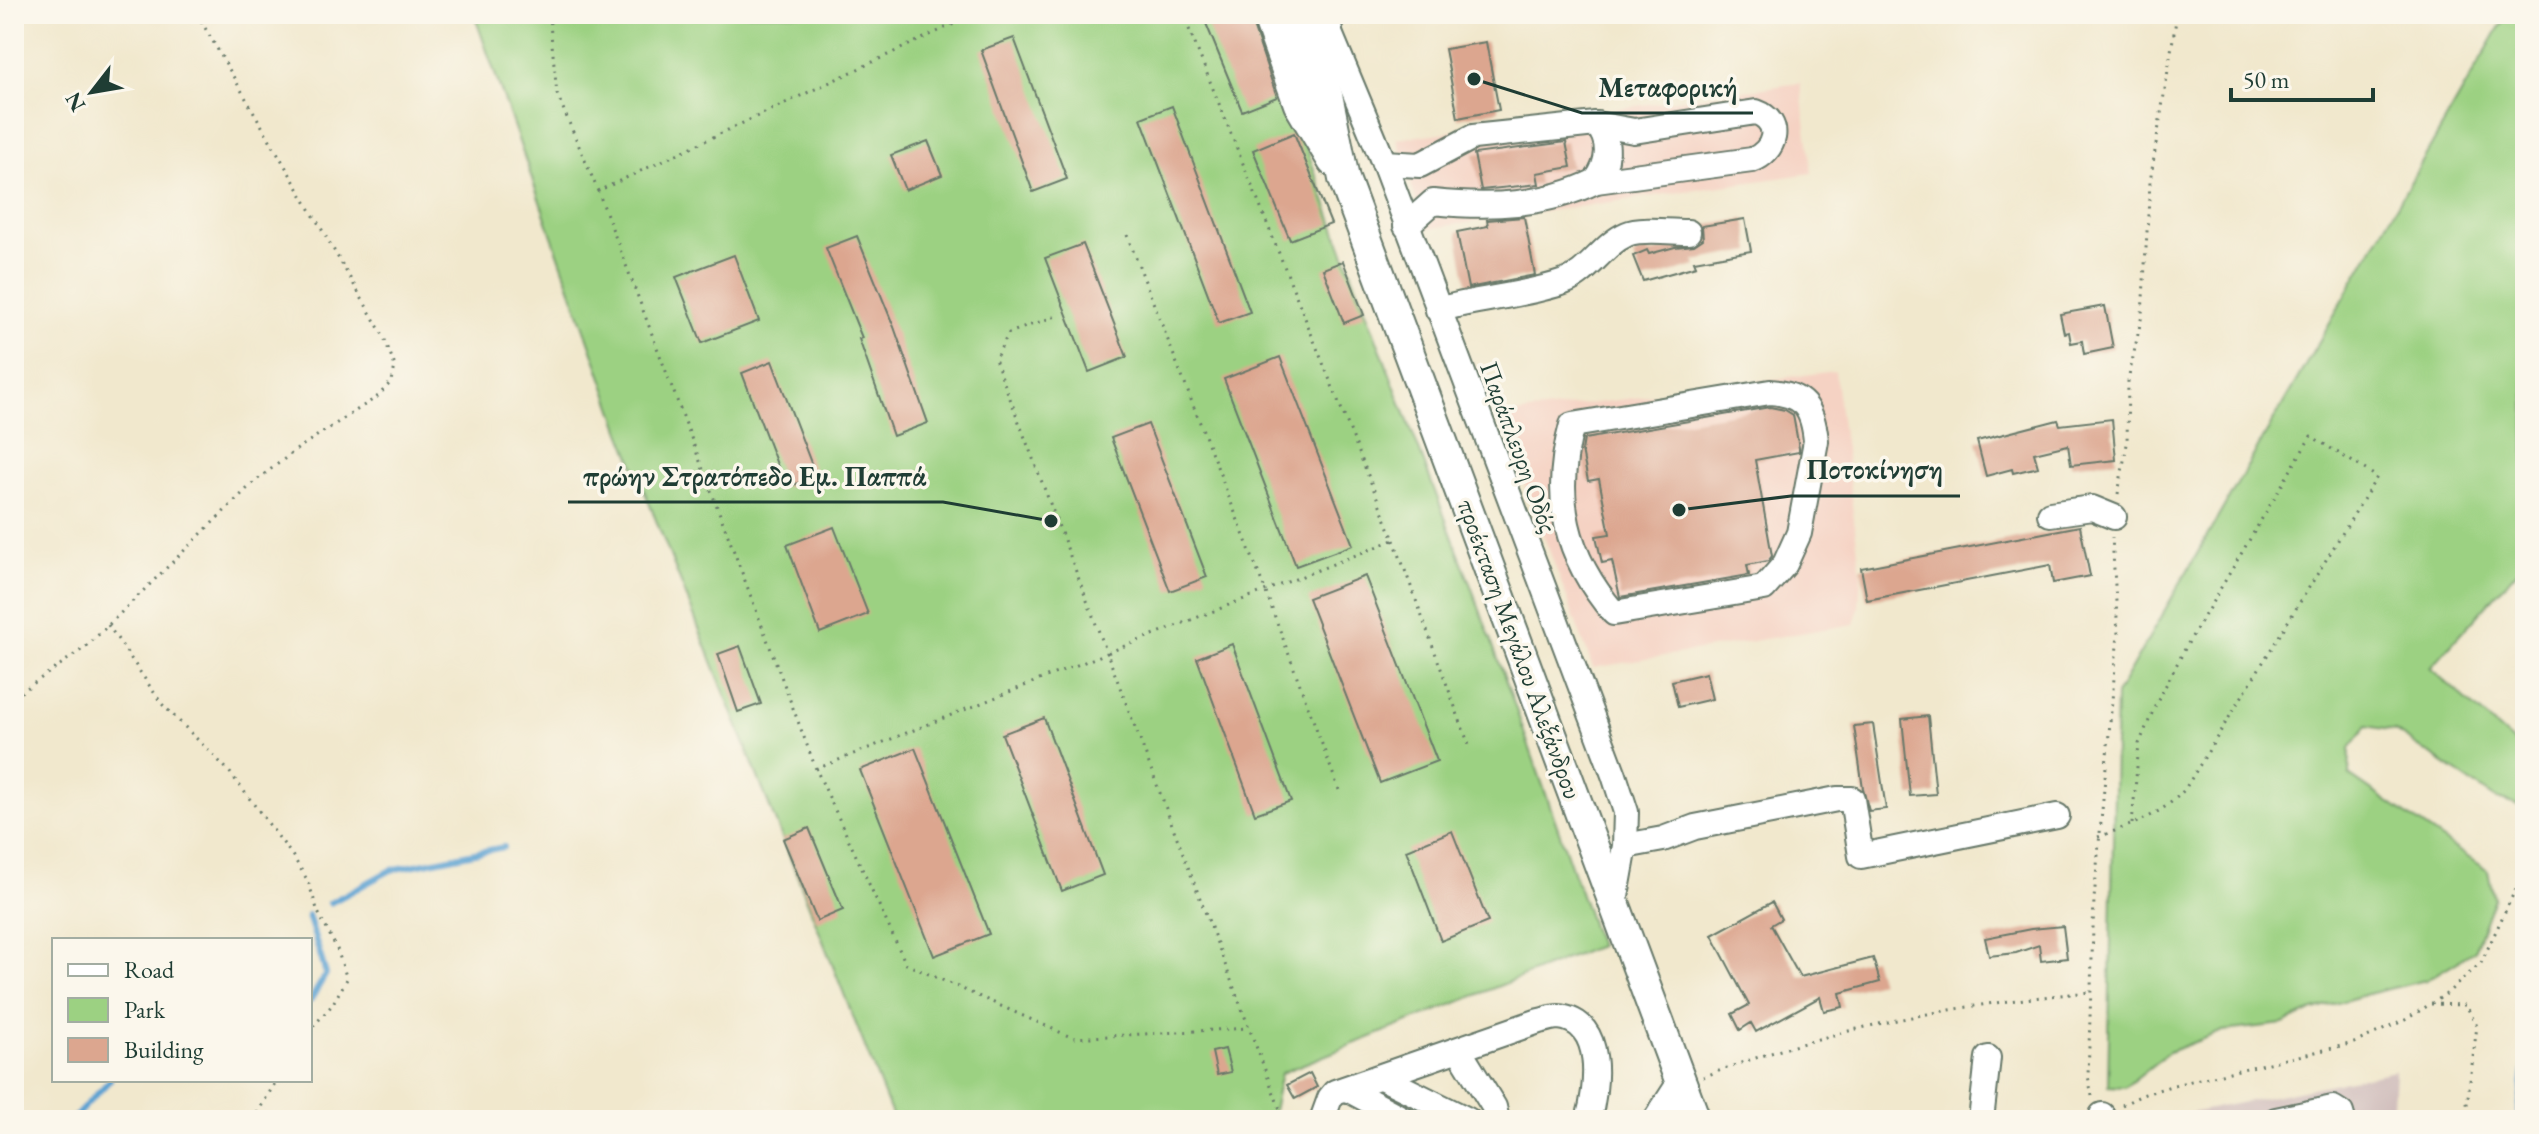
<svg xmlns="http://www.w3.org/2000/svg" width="2539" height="1134" font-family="'EB Garamond',serif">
<rect width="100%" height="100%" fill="#fbf7ec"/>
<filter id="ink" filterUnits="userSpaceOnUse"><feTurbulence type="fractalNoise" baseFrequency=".0125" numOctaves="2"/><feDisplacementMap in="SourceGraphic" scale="16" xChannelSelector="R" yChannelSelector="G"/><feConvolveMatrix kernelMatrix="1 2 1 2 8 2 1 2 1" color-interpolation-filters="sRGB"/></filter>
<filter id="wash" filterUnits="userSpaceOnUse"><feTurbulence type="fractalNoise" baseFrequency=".006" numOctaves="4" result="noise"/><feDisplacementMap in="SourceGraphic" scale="32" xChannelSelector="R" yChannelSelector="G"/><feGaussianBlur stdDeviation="1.8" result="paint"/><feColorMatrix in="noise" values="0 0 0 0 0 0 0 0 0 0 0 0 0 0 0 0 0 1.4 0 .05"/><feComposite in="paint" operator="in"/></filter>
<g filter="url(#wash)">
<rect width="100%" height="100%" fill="#f1e8cd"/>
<g fill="#f5d2c3">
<polygon points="1800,83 1812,173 1425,229 1397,139"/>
<polygon points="1835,371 1861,575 1859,607 1854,624 1593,668 1499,416"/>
</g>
<polygon fill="#d1bfbd" points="2395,1071 2392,1120 2157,1120"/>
<g fill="#9cd182" stroke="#5e875b" stroke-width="2">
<path d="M474,14H1262C1325,216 1406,412 1480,610C1521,721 1560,834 1599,946L1281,1073L1271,1120H894L621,432Z"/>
<polygon points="2507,14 2525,14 2525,562 2430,668 2525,752 2525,800 2522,807 2495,798 2395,731 2367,726 2350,748 2349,775 2488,871 2494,898 2474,951 2426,980 2367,994 2311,1011 2283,1024 2223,1031 2169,1052 2125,1087 2108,1086 2116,695"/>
</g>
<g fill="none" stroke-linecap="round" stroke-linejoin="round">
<g stroke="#5ca2d2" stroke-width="6">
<polyline points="330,903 391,870 504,847"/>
<polyline points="308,915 326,974 310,1001"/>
<polyline points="72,1120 110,1080"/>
<polyline points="2518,1120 2525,1064"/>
</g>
</g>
<g id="blocks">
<g fill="#dca68f">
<polygon points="1222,14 1249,14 1277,97 1242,111 1205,21"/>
<polygon points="1014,38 1067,179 1033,192 981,50"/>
<polygon points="1486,42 1499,110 1458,118 1445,49"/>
<polygon points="1172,106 1250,312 1219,323 1141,118"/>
<polygon points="1294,133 1331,224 1290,240 1253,150"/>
<polygon points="928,141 942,175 905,190 891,155"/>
<polygon points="1566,142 1571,167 1537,173 1539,184 1481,190 1474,154"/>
<polygon points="1524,217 1535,275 1468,288 1457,232 1488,226 1487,220"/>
<polygon points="1745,219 1751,251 1694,261 1696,266 1643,281 1633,256 1647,250 1649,254 1675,247 1694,245 1703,239 1702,226"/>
<polygon points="857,236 894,327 928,423 893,436 859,339 862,338 826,248"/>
<polygon points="1083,244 1127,357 1089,372 1045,258"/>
<polygon points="734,255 759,321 702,343 676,277"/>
<polygon points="1343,261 1364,315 1344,323 1323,269"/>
<polygon points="2105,306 2113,348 2084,354 2082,341 2071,343 2069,332 2064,333 2060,314"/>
<polygon points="1280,357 1353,545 1296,566 1224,379"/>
<polygon points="772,361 816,476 786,488 742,373"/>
<polygon points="1770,407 1785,410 1793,415 1799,448 1799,452 1755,460 1772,556 1768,561 1747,565 1749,575 1620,597 1612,561 1602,563 1596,536 1610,534 1599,479 1588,481 1582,451 1584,439"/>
<polygon points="2112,419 2116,460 2071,465 2068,445 2034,453 2038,467 2013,473 2012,469 1986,476 1977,441 2058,420 2060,425"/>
<polygon points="1148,424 1207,577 1170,591 1111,438"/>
<polygon points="2080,526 2090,576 2053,583 2050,565 1867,600 1861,568"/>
<polygon points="834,527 868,614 820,633 787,545"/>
<polygon points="1365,576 1437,761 1380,783 1308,598"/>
<polygon points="1232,644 1291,801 1255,814 1197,658"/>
<polygon points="740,646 761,704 738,712 718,654"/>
<polygon points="1706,673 1712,699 1678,707 1672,681"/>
<polygon points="1928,716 1936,794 1910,796 1902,719"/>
<polygon points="1044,718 1103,875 1062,891 1002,734"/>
<polygon points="1873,724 1886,809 1869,811 1863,789 1854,726"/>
<polygon points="915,748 989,934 934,956 860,770"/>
<polygon points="809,828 843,910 817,921 783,839"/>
<polygon points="1452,831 1488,922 1441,941 1406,850"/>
<polygon points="1772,902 1781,919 1771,925 1800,977 1873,958 1880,982 1840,993 1843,1007 1824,1011 1820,997 1756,1032 1751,1023 1740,1030 1732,1014 1749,1005 1712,935"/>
<polygon points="2063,926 2067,958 2041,961 2039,945 2016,953 1989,956 1985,938 2031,929"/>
<polygon points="1225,1049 1231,1072 1217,1075 1212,1052"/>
<polygon points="1310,1073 1317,1087 1295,1099 1287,1085"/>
</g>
</g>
</g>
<g filter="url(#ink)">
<use href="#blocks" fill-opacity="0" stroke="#68796a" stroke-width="2"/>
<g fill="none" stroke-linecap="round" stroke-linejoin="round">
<g stroke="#68796a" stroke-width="28">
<g id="minor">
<polyline points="1322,14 1384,163 1614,775 1626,812 1625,846 1614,907"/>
<path d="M1596,124C1612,141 1609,163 1596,181"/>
<path d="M1384,163L1420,165L1473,137L1596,124L1634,131L1756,112C1784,122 1775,152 1752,160L1596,181C1545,206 1489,208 1433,202L1406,226"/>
<path d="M1438,310C1479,298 1524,296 1564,282C1589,273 1602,245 1627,234C1640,228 1672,232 1688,232"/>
<path d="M1770,392C1803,394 1813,408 1816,441L1799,533L1785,564L1764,588L1614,613C1565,556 1552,497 1572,425Z"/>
<polyline points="2050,514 2092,508 2114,517"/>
<polyline points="1625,846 1663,839 1695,827 1837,799 1852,799 1861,856 2057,816"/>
<polyline points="1459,1050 1494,1107 1497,1120"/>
<polyline points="1381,1077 1468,1120"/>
<polyline points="1347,1089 1405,1120"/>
<polyline points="2102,1115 2105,1120"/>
<path d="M1322,1120L1330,1098L1335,1092L1539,1021C1545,1020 1552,1017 1558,1017C1606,1020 1597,1090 1588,1120"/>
<polyline points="1981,1120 1988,1058"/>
<polyline points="2276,1120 2333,1108 2341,1113 2343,1120"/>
</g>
</g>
<g stroke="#68796a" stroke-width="34">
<g id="major">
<polyline points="1267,14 1299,104 1333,161"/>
<polyline points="1297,14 1327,95 1344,179 1695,1120"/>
<polyline points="1318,14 1327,30"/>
<polyline points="1659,1120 1681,1086"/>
</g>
</g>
<g stroke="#68796a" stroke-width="3" stroke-dasharray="2 6" stroke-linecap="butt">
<polyline points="549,14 557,94 598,191"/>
<polyline points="975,14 598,191 816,769 906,964 1073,1038 1249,1028"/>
<polyline points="1183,14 1394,540 1107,653 1281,1112 1279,1120"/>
<polyline points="1127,235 1265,590 1339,790"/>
<polyline points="2118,494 2127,444 2128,381 2142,315 2150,182 2177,14"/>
<polyline points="1394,540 1470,748"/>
<polyline points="108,625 162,704 228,770 292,855 308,881 318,912 337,949 347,979 332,1005 310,1030"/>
<polyline points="14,697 87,646 254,482 300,447 377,397 392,381 395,366 383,335 197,14"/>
<polyline points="816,769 1107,653 995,359 1009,333 1056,316"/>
<path d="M2098,837C2131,825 2161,816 2185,789L2377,477L2311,436L2187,645L2156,704L2139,744L2132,824"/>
<polyline points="2431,1004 2466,1005 2477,1026 2465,1120"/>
<path d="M1703,1077C1829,1028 1957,1004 2091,992"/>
<polyline points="2092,1096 2088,1076 2094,899 2118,634 2112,537"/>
<polyline points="2122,1105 2142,1095 2174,1085 2354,1043 2405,1020 2445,995 2481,963 2525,869"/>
<polyline points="253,1120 277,1080"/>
</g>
<use href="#minor" stroke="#fff" stroke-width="24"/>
<use href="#major" stroke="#fff" stroke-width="30"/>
</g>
</g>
<g text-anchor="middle" stroke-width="7" stroke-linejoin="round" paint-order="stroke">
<g font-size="26" fill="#1f3d34" stroke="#fbf7ec">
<text transform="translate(1519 447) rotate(70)" y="9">Παράπλευρη Οδός</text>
<text transform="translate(1520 649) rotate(70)" y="9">προέκταση Μεγάλου Αλεξάνδρου</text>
</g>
</g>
<path fill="none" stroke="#1f3d34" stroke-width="3" d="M1474 79L1582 113H1753M1679 510L1791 496H1960M1051 521L943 502H568"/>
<g fill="#1f3d34" stroke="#fbf7ec" stroke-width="3">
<circle cx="1474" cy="79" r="8"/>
<circle cx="1679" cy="510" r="8"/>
<circle cx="1051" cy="521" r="8"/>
</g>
<g font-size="28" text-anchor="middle" font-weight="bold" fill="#1f3d34" stroke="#fbf7ec" stroke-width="7" stroke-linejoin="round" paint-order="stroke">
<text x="1668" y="97">Μεταφορική</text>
<text x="1875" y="479">Ποτοκίνηση</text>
<text x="755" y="486">πρώην Στρατόπεδο Εμ. Παππά</text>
</g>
<rect width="2539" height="1134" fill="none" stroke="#fbf7ec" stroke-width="48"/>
<rect x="52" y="938" width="260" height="144" fill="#fbf7ec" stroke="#a3ada2" stroke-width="2"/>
<rect x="68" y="964" width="40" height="12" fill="#ffffff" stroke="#a3ada2" stroke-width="2"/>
<text x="124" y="978" font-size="24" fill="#1f3d34">Road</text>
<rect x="68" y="998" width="40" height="24" fill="#9cd182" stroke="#a3ada2" stroke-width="2"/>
<text x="124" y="1018" font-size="24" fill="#1f3d34">Park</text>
<rect x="68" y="1038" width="40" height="24" fill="#dca68f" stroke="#a3ada2" stroke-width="2"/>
<text x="124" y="1058" font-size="24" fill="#1f3d34">Building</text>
<g transform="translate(92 92) rotate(239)" stroke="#fbf7ec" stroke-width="6" paint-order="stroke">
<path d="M0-6L14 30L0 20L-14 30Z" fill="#1f3d34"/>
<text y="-12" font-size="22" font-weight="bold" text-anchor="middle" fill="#1f3d34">N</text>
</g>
<path d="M2231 88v12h142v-12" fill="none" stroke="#1f3d34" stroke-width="4"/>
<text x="2243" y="88" font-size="24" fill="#1f3d34" stroke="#fbf7ec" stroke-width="6" paint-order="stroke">50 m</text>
</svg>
